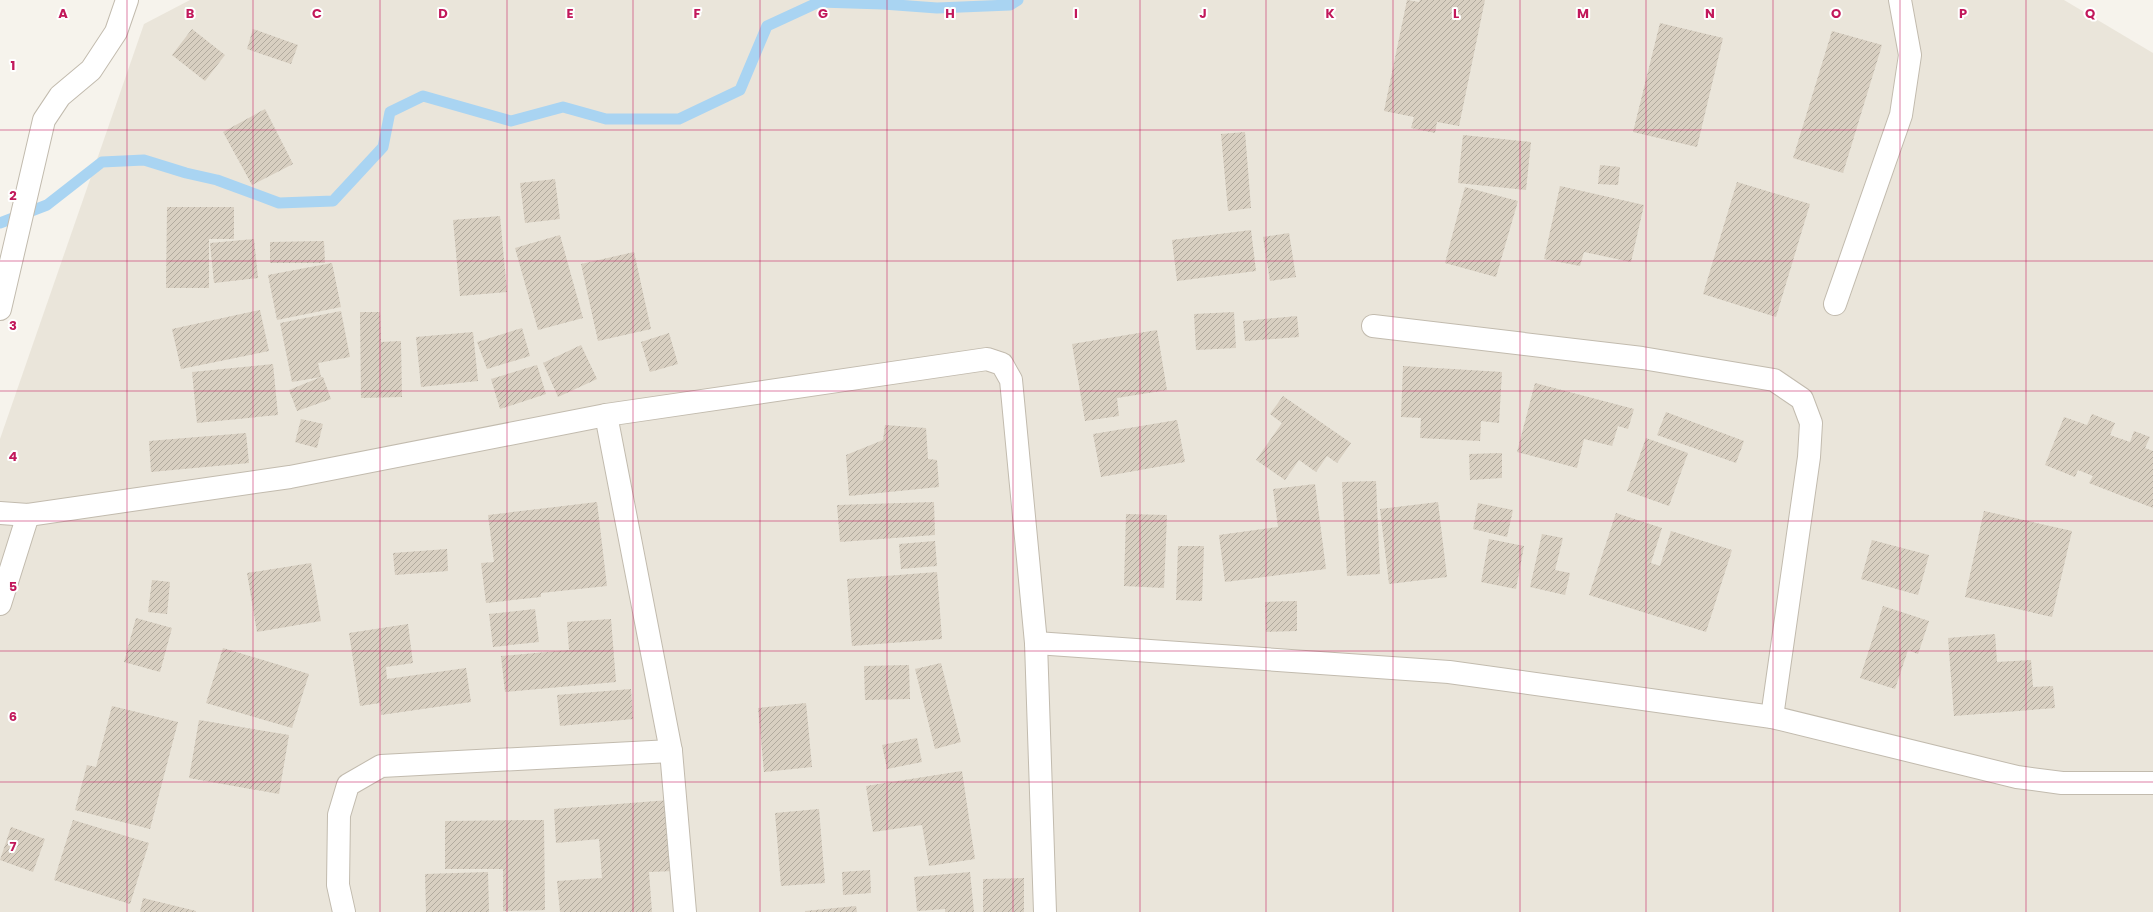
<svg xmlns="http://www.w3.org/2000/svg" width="2153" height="912" font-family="Poppins,sans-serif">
<defs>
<pattern id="building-hatch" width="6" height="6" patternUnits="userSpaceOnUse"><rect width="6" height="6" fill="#d8cfc1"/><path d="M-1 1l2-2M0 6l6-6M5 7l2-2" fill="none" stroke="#b1aa9e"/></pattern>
</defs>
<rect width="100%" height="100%" fill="#f6f3ec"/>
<polygon fill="#eae5da" points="190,0 2064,0 2153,53 2153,912 0,912 0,439 144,24"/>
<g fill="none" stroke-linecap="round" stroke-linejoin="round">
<polyline stroke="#a9d4f2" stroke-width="11" points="0,223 47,205 102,162 144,160 186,173 217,180 279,203 333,201 383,147 390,112 423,96 511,121 563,107 606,119 679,119 740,90 767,26 819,2 883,4 937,8 1010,5 1018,0"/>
</g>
<g fill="url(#building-hatch)">
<polygon points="1407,0 1419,2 1420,0 1485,0 1459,126 1437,122 1435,133 1411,128 1414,117 1384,111"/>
<polygon points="1660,23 1723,38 1697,147 1633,132"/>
<polygon points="192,29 225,55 205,81 172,55"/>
<polygon points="253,29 298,45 291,64 247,49"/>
<polygon points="1832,31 1882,45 1843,173 1793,158"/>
<polygon points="265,109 293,164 252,185 223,132"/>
<polygon points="1245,132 1251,208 1228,211 1221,134"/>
<polygon points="1463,135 1531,142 1526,190 1458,183"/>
<polygon points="1600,165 1620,167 1618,185 1598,184"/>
<polygon points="555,179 560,219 525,223 520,183"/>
<polygon points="1737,182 1810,204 1776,317 1703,294"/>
<polygon points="1560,186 1644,205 1631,262 1584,252 1580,266 1544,259"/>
<polygon points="1465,187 1518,201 1496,277 1445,263"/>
<polygon points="167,207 234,207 234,239 209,239 209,288 166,288"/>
<polygon points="500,216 507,292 460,296 453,220"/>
<polygon points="1251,230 1256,271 1177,281 1172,240"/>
<polygon points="1289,233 1296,277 1270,281 1263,237"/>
<polygon points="560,235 583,318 538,330 515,248"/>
<polygon points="254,239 258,278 214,283 210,243"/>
<polygon points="324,241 325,263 270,263 270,242"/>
<polygon points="634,252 651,329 598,341 581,264"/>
<polygon points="332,263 341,307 277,320 268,275"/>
<polygon points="260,310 269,351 181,369 172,329"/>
<polygon points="341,311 350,357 318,363 321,377 292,382 280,323"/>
<polygon points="360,312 380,312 381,342 401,341 402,397 361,398"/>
<polygon points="1234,312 1236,348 1196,350 1194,314"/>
<polygon points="1297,316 1299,337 1245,341 1243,321"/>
<polygon points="522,328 530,356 487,369 477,342"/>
<polygon points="1157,330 1167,390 1117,398 1119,416 1085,421 1072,344"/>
<polygon points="473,332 478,381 421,387 416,337"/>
<polygon points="669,333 678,364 650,372 641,342"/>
<polygon points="581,345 597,379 558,397 543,363"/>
<polygon points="273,364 278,415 197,423 192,372"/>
<polygon points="537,365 546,394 500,409 491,379"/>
<polygon points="1403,366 1502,372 1499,423 1481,421 1480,441 1420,438 1421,418 1401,417"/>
<polygon points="321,377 323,377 331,399 297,411 289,390"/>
<polygon points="1535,383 1634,409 1628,429 1618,426 1612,446 1584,439 1577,468 1517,452"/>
<polygon points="1283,396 1351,443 1337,463 1327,456 1316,472 1299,460 1285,480 1256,460 1282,423 1270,414"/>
<polygon points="1666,412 1744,441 1736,463 1657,435"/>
<polygon points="2092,414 2115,423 2110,435 2130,442 2134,431 2150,437 2145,448 2153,451 2153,508 2089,483 2093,476 2078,470 2075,477 2045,465 2064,417 2087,425"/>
<polygon points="301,419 323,424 317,448 295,442"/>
<polygon points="1177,420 1185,462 1101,477 1093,434"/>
<polygon points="885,425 926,428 928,459 937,460 939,487 849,496 846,455 883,440"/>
<polygon points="246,433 249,463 151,472 149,441"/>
<polygon points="1646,438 1688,453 1669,506 1627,491"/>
<polygon points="1502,453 1502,478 1470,480 1469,454"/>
<polygon points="1376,481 1380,574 1347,576 1342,482"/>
<polygon points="1315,484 1326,569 1225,582 1219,535 1278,527 1273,489"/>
<polygon points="597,502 607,586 541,593 541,597 486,603 481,563 494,562 488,515"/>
<polygon points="934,502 935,535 840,542 837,505"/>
<polygon points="1438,502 1447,577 1389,584 1380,509"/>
<polygon points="1478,503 1513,510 1507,537 1473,529"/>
<polygon points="1984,511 2072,531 2052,617 1965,597"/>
<polygon points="1616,513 1662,528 1651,563 1660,566 1671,531 1732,550 1706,632 1589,595"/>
<polygon points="1126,514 1167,515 1164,588 1124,586"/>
<polygon points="1542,534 1563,538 1555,570 1570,573 1565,595 1530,587"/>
<polygon points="1489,539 1524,546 1516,589 1481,582"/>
<polygon points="1872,540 1929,555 1918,595 1861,579"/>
<polygon points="935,541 937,566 901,569 899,544"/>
<polygon points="1178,546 1204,546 1202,601 1176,600"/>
<polygon points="447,549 448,571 395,575 393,553"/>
<polygon points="311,563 321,621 257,632 247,573"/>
<polygon points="937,572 942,639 852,646 847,579"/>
<polygon points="152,580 170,582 167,614 148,612"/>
<polygon points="1297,601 1297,631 1266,632 1265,602"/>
<polygon points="1883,606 1929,621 1918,654 1908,650 1895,689 1860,678"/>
<polygon points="535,609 539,642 493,647 489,614"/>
<polygon points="136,618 172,628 160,672 124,662"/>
<polygon points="611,619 616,682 505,692 501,656 569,650 567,622"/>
<polygon points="408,624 413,663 386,667 387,679 466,668 471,702 381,715 380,703 360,706 349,633"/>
<polygon points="1995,634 1997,662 2031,660 2033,687 2053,686 2055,708 1954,716 1948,638"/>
<polygon points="223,648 309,674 292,728 206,703"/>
<polygon points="941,663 961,742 935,749 915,669"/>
<polygon points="909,665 910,699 865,700 864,666"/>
<polygon points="631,689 633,719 560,726 557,695"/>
<polygon points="806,703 812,767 764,772 758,708"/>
<polygon points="112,706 178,722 150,829 75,810 87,765 96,767"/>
<polygon points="199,720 289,735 279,794 189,778"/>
<polygon points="917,738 922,762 887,769 882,745"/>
<polygon points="962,771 975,859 929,866 922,825 873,832 866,786"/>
<polygon points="669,800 675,871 649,872 652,912 560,912 557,881 602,878 599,839 556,843 554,809"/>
<polygon points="819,809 825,883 781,886 775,813"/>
<polygon points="73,820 149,843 130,904 54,880"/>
<polygon points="544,820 545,910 503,911 503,869 445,869 445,821"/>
<polygon points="11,827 45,839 33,872 0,860"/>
<polygon points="870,870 871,893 843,895 842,872"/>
<polygon points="488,872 489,912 426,912 425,874"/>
<polygon points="970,872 974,912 945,912 945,909 917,911 914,877"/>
<polygon points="1024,878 1024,912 983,912 983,879"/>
<polygon points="143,898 196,911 196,912 140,912"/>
<polygon points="856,906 857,912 805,912 805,911"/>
</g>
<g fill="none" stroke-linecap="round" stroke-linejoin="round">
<g stroke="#c2bbae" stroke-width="24">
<g id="minor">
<polyline points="1835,304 1901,115 1910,55 1900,0"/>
<polyline points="0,309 44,120 60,96 91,70 116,32 127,0"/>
<polyline points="1373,326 1642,358 1774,380 1802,399 1811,423 1809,457 1772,717"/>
<polyline points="606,415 671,751 685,912"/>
<polyline points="0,513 28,515 290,477 606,415 987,359 1002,364 1011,380 1036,643 1045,912"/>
<polyline points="0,604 28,515"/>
<polyline points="1036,643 1449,672 1772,717 2017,777 2062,783 2153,783"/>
<polyline points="344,912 338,885 339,815 348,785 381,766 671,751"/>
</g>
</g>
<use href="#minor" stroke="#fff" stroke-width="22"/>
</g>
<path fill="none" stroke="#c2185b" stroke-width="1" stroke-opacity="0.55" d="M127,0V912M253,0V912M380,0V912M507,0V912M633,0V912M760,0V912M887,0V912M1013,0V912M1140,0V912M1266,0V912M1393,0V912M1520,0V912M1646,0V912M1773,0V912M1900,0V912M2026,0V912M0,130H2153M0,261H2153M0,391H2153M0,521H2153M0,651H2153M0,782H2153"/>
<g font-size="13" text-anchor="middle" font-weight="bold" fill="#c2185b" stroke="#fff" stroke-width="4" stroke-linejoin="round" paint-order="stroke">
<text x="63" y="18">A</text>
<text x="190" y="18">B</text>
<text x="317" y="18">C</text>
<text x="443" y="18">D</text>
<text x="570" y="18">E</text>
<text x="697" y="18">F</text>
<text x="823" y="18">G</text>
<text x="950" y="18">H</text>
<text x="1076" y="18">I</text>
<text x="1203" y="18">J</text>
<text x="1330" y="18">K</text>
<text x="1456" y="18">L</text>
<text x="1583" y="18">M</text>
<text x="1710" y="18">N</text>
<text x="1836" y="18">O</text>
<text x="1963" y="18">P</text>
<text x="2090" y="18">Q</text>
<text x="13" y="70">1</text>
<text x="13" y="200">2</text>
<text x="13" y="330">3</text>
<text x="13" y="461">4</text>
<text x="13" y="591">5</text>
<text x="13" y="721">6</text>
<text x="13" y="851">7</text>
</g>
</svg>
